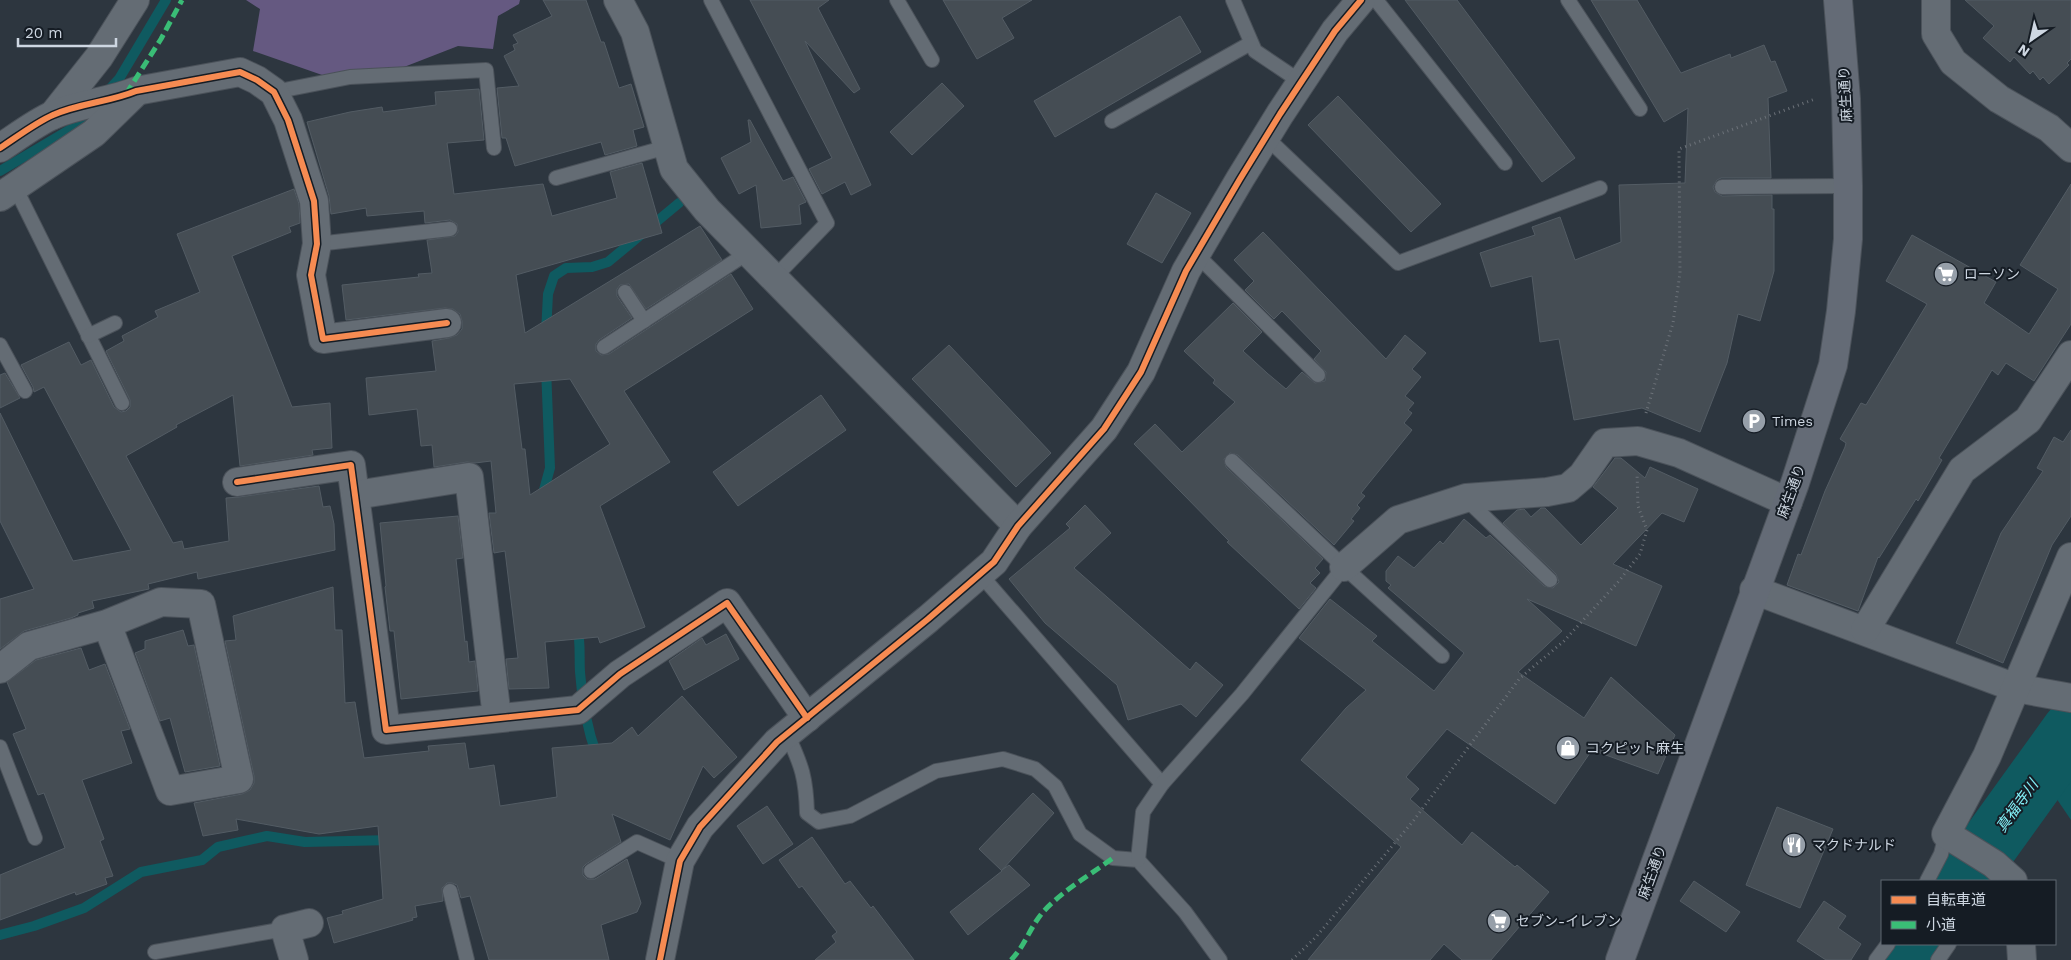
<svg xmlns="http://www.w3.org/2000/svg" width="2071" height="960" font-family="'Work Sans','Noto Sans JP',sans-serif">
<rect width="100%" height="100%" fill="#2d363f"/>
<polygon fill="#655981" points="246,0 520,0 519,4 498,16 493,49 458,46 404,67 325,76 253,51 260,9"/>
<polygon fill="#0f5a60" points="2071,690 2071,820 2031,761"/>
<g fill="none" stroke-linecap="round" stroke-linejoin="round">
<g stroke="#0f5a60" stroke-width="10">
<polyline points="106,93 119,79 166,0"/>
<polyline points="0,171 76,126 90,111"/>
<polyline points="546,333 548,294 554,276 566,268 592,267 608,262 679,203"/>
<polyline points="542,497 550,468 546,368"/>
<path d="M577,626C581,641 579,657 580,672C582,701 587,729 597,756"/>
<polyline points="0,935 34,926 84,908 141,872 202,860 218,847 267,836 305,842 392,840"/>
</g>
<g stroke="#0f5a60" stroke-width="59">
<polyline points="1963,881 2071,731"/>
<polyline points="1906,960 1917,944"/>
</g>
</g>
<g fill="#454d54" stroke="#535c64" fill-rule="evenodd">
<polygon points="543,0 586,0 601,42 604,42 619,88 631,84 644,127 633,130 637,146 605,155 601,142 515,166 506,138 502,138 497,88 519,86 504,56 515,50 513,45 518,43 513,35 552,16"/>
<polygon points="750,0 829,0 818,8 860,89 854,93 805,41 871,185 851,195 845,182 822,194 809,169 832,158"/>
<polygon points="943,0 1032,0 1002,18 1014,38 977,59"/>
<polygon points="1405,0 1457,0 1575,158 1542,182"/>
<polygon points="1591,0 1637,0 1681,73 1730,54 1731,58 1764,45 1771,62 1775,61 1787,91 1768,98 1771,178 1721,178 1717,180 1713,187 1715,192 1722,196 1772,195 1772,209 1774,209 1774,271 1760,321 1738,314 1727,363 1700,432 1642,408 1574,420 1559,339 1540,342 1532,276 1491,287 1480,253 1535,235 1532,227 1560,217 1575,260 1621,242 1619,185 1685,183 1688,108 1664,122"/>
<polygon points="1965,0 2071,0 2071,59 2067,63 2069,65 2049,84 2043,77 2040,80 2033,71 2030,74 2014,57 2010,62 1983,38 1994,26"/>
<polygon points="1180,16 1201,52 1055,137 1034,101"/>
<polygon points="942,83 964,106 912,155 890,132"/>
<path d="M479,89L484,140L447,143L454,194L543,184L552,216L617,198L610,172L642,163L662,233L516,275L525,333L700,226L722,260L646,309L629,284L620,285L617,289V296L632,318L599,340L596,344V351L601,355L609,354L731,274L753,309L624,391L670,462L600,506L645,627L600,643L598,637L545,642L549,688L509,689L506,659L518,658L505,551L494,553L489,513H496L491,461L475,463L467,462L434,467L432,445L421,446L417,409L369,415L366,378L436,371L432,341L449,338L457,335L462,329V321L460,314L453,309L445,308L346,320L342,285L419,277L418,274L432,273L427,240L455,236L458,232L457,224L450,220L425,223L424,211L367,216L366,208L331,214L329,196L307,122L350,112L382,107L383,112L436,105L435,92ZM570,379L610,444L530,495L525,449H522L514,384Z"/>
<polygon points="1338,96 1441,204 1411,232 1308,125"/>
<polygon points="748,120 750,120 783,181 793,177 806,202 799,205 801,224 761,228 756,185 739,194 721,158 751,142"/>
<polygon points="2071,184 2071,324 2034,381 2006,363 1998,375 1992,370 1939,458 1942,460 1918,501 1916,499 1879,558 1878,557 1858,611 1787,585 1798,554 1801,555 1825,491 1845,447 1846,443 1840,439 1861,403 1866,405 1927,304 1886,281 1912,235 1996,282 1984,303 2029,334 2058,289 2020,265"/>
<polygon points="294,189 299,204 300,223 289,227 291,232 232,256 292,407 330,403 332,448 312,450 313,455 240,466 233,395 176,425 177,427 126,456 173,543 182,541 184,549 229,541 226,498 239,497 319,486 323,507 330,506 334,524 335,550 198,579 197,572 148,584 149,589 92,601 94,608 78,613 78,615 71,618 24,631 0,649 0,599 34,589 0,521 0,413 73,561 131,550 44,387 34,392 33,387 21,365 69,342 81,365 91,360 114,407 121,412 126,411 130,407 130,400 106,351 124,341 122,336 158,317 155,311 200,292 177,234"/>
<polygon points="1156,193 1191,213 1162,263 1127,244"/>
<polygon points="1263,232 1386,359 1405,335 1426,353 1412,369 1421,377 1405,396 1414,403 1408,410 1412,413 1404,423 1412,430 1361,493 1365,496 1357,505 1360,508 1351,519 1354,521 1334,545 1238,455 1230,453 1224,459 1226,467 1323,559 1315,568 1320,573 1310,583 1316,588 1299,609 1227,542 1229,541 1134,444 1155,424 1182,452 1235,402 1213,383 1215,380 1184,351 1233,303 1262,332 1243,351 1267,373 1286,389 1302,372 1315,383 1325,381 1326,372 1314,359 1321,351 1282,311 1274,319 1245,290 1254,281 1234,260"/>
<polygon points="949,345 1051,453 1016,487 912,379"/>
<polygon points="5,373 20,398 0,408 0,375"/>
<polygon points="821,395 846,430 738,506 713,472"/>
<polygon points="2071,430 2071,516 2052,545 2003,663 1956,643 2001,533 2043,471 2037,468 2054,437 2063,442"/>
<polygon points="1615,458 1621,458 1645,478 1650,467 1698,489 1684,522 1662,513 1613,564 1662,586 1636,646 1527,599 1562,631 1518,672 1584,718 1611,677 1675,735 1658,774 1592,750 1555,804 1447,729 1406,777 1419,789 1410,799 1462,845 1472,832 1515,867 1517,865 1549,892 1491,960 1462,960 1444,944 1430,960 1308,960 1401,847 1301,760 1346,708 1366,690 1299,638 1330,599 1377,636 1372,641 1434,691 1464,653 1388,588 1391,585 1386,581 1386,571 1398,556 1414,568 1440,541 1443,544 1464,519 1486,538 1490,535 1544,586 1553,588 1559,582 1556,574 1503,523 1517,510 1524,509 1531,517 1541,508 1545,508 1581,545 1618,508 1593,487"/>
<polygon points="1085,505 1111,533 1074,568 1190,670 1196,662 1223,685 1196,717 1181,704 1128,720 1117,685 1045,623 1009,579 1070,528 1066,524"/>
<polygon points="458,516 463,558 456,559 465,642 467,641 469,662 475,661 478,691 401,699 394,631 390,631 385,587 386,586 380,523"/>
<polygon points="333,587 335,630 342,630 345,703 355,702 364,758 429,751 428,746 465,743 469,769 494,765 500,806 557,797 552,748 612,743 632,727 638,736 682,696 737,757 714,778 703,766 670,840 612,814 621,842 586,864 583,867 583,875 587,879 595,879 627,859 641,903 637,912 601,925 609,960 489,960 470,896 461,898 457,885 452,883 447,883 442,888 443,901 415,906 417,917 412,918 413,920 334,943 327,918 343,914 342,911 383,899 378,826 319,834 236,819 238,830 203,836 194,803 242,794 250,790 254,783 254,776 225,641 236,640 233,616"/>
<polygon points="183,630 188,646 194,645 220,766 185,772 170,718 160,721 135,653 145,649 145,641"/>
<polygon points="726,634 739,659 684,690 669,661 702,638 706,645"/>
<polygon points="81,648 89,670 105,664 130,729 121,731 132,763 82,780 104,839 100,841 113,876 105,878 107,884 76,895 75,892 0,920 0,875 65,848 44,793 38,795 13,734 26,729 7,682 36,660"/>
<polygon points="1033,793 1054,813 1002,870 1009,865 1030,885 968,935 950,912 1002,871 979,849"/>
<polygon points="767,806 793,844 763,864 737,826"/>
<polygon points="1777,807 1833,829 1800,908 1746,885"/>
<polygon points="812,837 845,884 850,881 871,908 873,906 914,960 815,960 836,942 832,936 837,932 802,886 799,888 779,860"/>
<polygon points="1694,881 1740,912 1726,932 1680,901"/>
<polygon points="1824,901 1846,916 1838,928 1861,944 1851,960 1826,960 1797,941"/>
</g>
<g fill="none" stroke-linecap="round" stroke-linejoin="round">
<g stroke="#4b525a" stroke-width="16">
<g id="service">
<polyline points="711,0 827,223 774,278"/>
<polyline points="897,0 932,60"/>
<polyline points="1233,0 1255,51 1301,82"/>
<polyline points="1376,0 1505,163"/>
<polyline points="1568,0 1640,109"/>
<polyline points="274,92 350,77 486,70 494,148"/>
<polyline points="1112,121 1251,43"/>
<polyline points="1266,137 1398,263 1600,188"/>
<polyline points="556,178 667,147"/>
<polyline points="15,187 122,403"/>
<polyline points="1722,187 1848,186"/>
<polyline points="317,244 450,229"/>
<polyline points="1196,254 1318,375"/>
<polyline points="625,292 644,321"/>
<polyline points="88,336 115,323"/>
<polyline points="0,345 25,391"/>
<polyline points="604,347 749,252"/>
<polyline points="1232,461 1344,567 1442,656"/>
<polyline points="1466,499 1550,580"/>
<polyline points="980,574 1162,784"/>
<path d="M787,734C802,766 806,778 807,813L819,822L850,816L936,771L1003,759L1035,769L1055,786L1080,834L1113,858L1138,860L1185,912L1220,960"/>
<polyline points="0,747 35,838"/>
<polyline points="1138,860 1143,812 1162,784 1242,694 1344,567"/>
<polyline points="591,871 637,842 680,861"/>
<polyline points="1927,881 1941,854 1946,834"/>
<polyline points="450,891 467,960"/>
<polyline points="155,952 285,929"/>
<polyline points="1876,960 1888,944"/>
<polyline points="1938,960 1949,944"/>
</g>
</g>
<g stroke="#4b525a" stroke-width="30">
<g id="minor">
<polyline points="618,0 635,32 674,169 707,210 1018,526"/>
<polyline points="1936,0 1936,34 1953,62 1999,99 2049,128 2071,148"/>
<polyline points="53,115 99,57 135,0"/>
<path d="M0,148C17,137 35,123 53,115C80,103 110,102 136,91L240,72L257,80L274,92L288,120L314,201L317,244L311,275L323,339L447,323"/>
<polyline points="0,197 94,133 134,94"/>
<polyline points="237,482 351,465 386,730 578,710 620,674 727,603 807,718"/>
<polyline points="356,495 469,477 497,718"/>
<polyline points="1344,567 1398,520 1466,498 1547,492 1568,488 1582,476 1605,443 1638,441 1679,453 1788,502"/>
<polyline points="1754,590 2016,688 2071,698"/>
<polyline points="1865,630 1962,470 2028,420 2071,355"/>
<polyline points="0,669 29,646 107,624 161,602 201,604 239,779 170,791 107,624"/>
<polyline points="2013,881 1994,864 1946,834 1987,756 2071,557"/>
<polyline points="2021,944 2022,960"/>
<polyline points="294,960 285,929 309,923"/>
<polyline points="660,960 680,861 700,827 777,742 928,619 994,562 1018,526 1104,429 1141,372 1186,271 1240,179 1280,114 1335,31 1361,0"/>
</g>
</g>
<g stroke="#4b525a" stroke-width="30">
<polyline id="primary" points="1620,960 1795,483 1833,365 1841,311 1848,239 1848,186 1846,99 1838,0"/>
</g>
<g stroke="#6c7279" stroke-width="3" stroke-dasharray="1 4" stroke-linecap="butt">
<polyline points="1646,413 1673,323 1680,273 1679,149 1815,99"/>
<polyline points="1292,960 1316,937 1414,820 1520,678 1564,641 1619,581 1640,554 1647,530 1638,506 1637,473"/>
</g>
<use href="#service" stroke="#646c74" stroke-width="14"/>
<use href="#minor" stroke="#646c74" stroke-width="28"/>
<use href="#primary" stroke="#646b76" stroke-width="28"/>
<g stroke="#3abd76" stroke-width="5" stroke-dasharray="10 5" stroke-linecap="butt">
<polyline points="126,94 161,39 182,0"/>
<path d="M1011,960C1025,946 1030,927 1043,912C1062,891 1090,875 1113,858"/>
</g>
<g stroke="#151c24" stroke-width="9">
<g id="cycleway">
<path d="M0,148C17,137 35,123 53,115C80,103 110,102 136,91L240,72L257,80L274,92L288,120L314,201L317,244L311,275L323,339L447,323"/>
<polyline points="237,482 351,465 386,730 578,710 620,674 727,603 807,718"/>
<polyline points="660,960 680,861 700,827 777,742 928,619 994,562 1018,526 1104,429 1141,372 1186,271 1240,179 1280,114 1335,31 1361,0"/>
</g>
</g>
<use href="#cycleway" stroke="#f68b52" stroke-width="6"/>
</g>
<defs>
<g id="supermarket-disc" transform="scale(1.25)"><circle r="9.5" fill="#969fa9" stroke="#151c24"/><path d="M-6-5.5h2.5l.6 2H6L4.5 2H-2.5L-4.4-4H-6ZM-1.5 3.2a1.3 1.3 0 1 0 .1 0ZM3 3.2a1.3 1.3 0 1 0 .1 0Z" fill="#fff"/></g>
<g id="parking-disc" transform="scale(1.25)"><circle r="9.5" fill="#969fa9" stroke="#151c24"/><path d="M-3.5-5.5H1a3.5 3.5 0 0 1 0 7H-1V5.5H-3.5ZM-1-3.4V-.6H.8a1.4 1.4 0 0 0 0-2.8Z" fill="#fff"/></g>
<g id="shop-disc" transform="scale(1.25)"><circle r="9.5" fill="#969fa9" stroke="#151c24"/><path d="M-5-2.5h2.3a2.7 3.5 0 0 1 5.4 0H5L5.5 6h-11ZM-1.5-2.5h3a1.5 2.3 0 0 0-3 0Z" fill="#fff"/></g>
<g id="restaurant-disc" transform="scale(1.25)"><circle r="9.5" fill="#969fa9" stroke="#151c24"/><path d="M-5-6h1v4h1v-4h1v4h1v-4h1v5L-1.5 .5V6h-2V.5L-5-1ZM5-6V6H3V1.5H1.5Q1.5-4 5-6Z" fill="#fff"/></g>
</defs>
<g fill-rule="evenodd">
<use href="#supermarket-disc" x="1946" y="274"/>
<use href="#parking-disc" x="1754" y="421"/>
<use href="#shop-disc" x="1568" y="748"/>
<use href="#restaurant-disc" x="1794" y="845"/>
<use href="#supermarket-disc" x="1499" y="921"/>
</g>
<g text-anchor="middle" stroke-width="4" stroke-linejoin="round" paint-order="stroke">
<g font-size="14" fill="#ced7e2" stroke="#151c24">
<text transform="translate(1845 94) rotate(-93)" y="5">麻生通り</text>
<text transform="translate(1791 491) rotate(-70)" y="5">麻生通り</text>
<text transform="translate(1652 872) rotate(-70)" y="5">麻生通り</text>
</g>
<g font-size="14" fill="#ced7e2" stroke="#151c24" text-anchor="start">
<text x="1964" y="279">ローソン</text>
<text x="1772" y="426">Times</text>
<text x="1586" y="753">コクピット麻生</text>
<text x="1812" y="850">マクドナルド</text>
<text x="1516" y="926">セブン-イレブン</text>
</g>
<g font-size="15" font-style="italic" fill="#82eff7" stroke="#151c24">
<text transform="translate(2017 806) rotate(-54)" y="5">真福寺川</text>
</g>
</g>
<rect x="1881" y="880" width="175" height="65" fill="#151c24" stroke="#5f6770"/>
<rect x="1891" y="896" width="25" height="8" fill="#f68b52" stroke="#5f6770"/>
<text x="1926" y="905" font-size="15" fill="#ced7e2">自転車道</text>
<rect x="1891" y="921" width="25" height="8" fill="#3abd76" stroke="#5f6770"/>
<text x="1926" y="930" font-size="15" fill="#ced7e2">小道</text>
<g transform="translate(2031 40) rotate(214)" stroke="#151c24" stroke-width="4" paint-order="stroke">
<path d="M0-4L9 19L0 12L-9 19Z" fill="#ced7e2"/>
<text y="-8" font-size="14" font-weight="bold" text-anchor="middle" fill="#ced7e2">N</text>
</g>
<path d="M18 38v8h98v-8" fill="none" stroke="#ced7e2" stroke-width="2.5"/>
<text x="25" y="38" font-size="15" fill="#ced7e2" stroke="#151c24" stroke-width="4" paint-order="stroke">20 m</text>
</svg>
